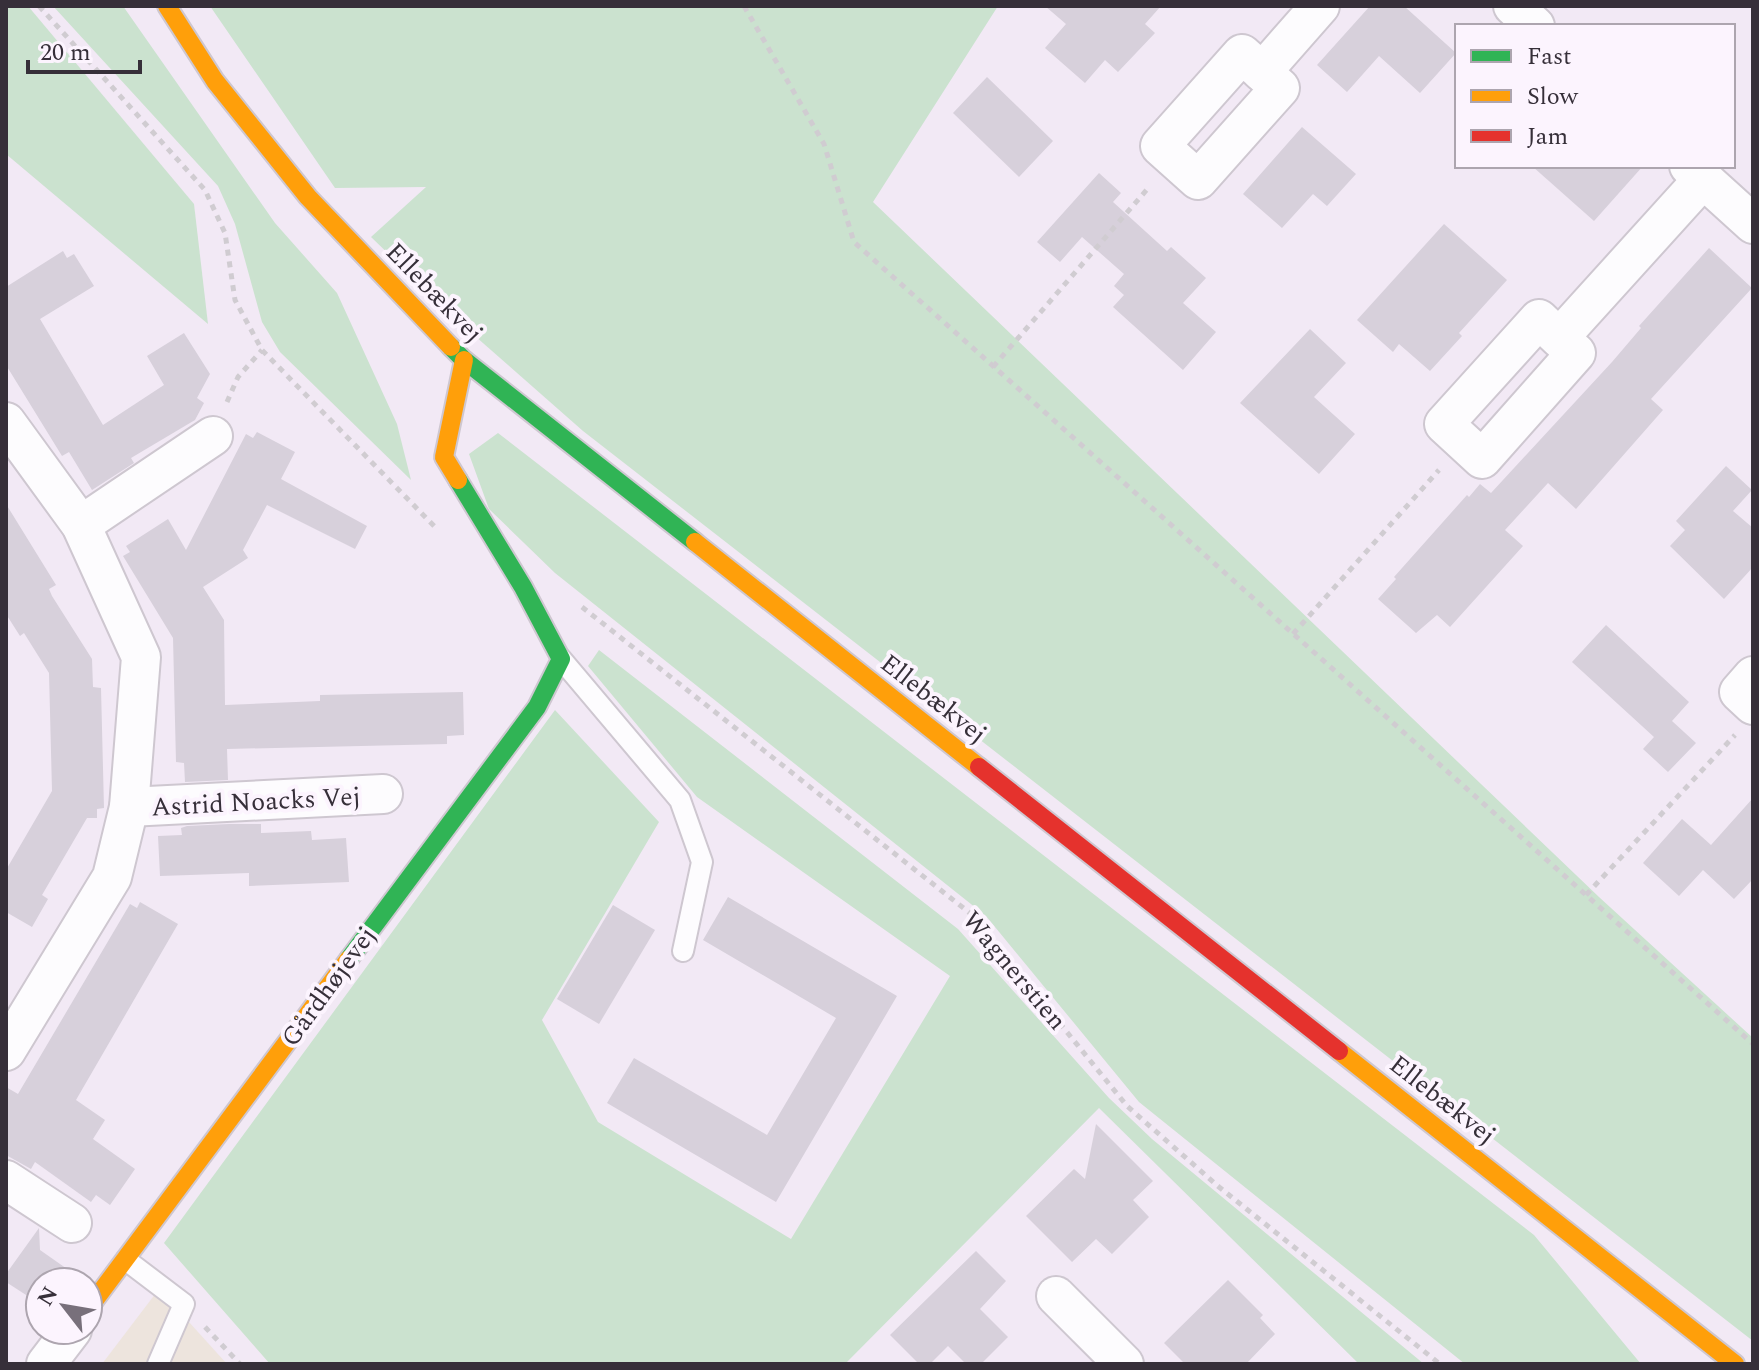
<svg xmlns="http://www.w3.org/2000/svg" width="1759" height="1370" font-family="Spectral,serif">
<rect width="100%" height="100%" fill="#f2e9f5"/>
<polygon fill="#ede4dd" points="159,1289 227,1364 102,1364"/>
<g fill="#cbe2cf">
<polygon points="6,6 28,6 194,204 208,324 6,154"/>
<polygon points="53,6 123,6 275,223 337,293 397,424 411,480 280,352 262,322 235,224 218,186"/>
<polygon points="210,6 998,6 873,202 1599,897 1753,1038 1753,1341 583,431 459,322 371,237 426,187 335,188"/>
<polygon points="498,433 1534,1235 1641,1364 1465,1364 1139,1102 986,916 555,573 489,509 469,454"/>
<polygon points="599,650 958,929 1109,1098 1152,1139 1424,1364 1359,1364 1099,1108 845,1364 270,1364 164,1243 555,710 659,822 542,1020 598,1122 791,1239 950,976 697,797 588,666"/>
</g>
<g fill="#d7d0db">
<polygon points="1045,6 1161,6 1145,24 1155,33 1118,72 1105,60 1085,83 1045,48 1066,24"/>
<polygon points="1370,6 1404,6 1456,53 1420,93 1379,56 1347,92 1317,65"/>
<polygon points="987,77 1053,141 1019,177 953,113"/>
<polygon points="1302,127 1356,174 1327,206 1313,194 1282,228 1243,194"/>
<polygon points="1532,166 1643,166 1594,221"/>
<polygon points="1099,173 1121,193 1113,202 1167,251 1171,247 1206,278 1183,303 1216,332 1183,370 1113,307 1124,295 1114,286 1124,274 1082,237 1060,262 1037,242"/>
<polygon points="1444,224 1507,280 1459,333 1462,336 1430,371 1399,344 1393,352 1357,320"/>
<polygon points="1709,248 1752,288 1651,399 1663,410 1576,509 1548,483 1505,530 1523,546 1450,627 1437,615 1416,633 1378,599 1396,579 1394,577 1467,495 1469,497 1480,484 1491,493 1612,362 1641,328 1639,326"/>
<polygon points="63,251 67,258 74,254 94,286 40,319 103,425 164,385 147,356 184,333 210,374 197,398 204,403 195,420 131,458 134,463 92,490 69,452 62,456 6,365 6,287"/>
<polygon points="1310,329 1346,363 1314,397 1355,434 1319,474 1240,403"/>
<polygon points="257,432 295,452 281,479 367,526 355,549 267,505 243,550 248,558 203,587 224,620 225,705 320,701 320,695 463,692 464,735 447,736 447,744 227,749 228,780 185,782 184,763 176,762 173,638 123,556 130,552 126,546 168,519 186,550 246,434 253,438"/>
<polygon points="1726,466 1752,490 1733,511 1753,528 1753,567 1724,599 1670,546 1685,530 1676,521"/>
<polygon points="6,504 56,585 49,589 52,596 92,659 93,687 101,688 104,808 97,809 97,818 87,818 42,895 48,899 32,927 6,912 6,870 52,791 49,673 24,633 20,636 6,614"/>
<polygon points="1606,625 1689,702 1672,721 1696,743 1668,772 1643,749 1654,737 1572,662"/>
<polygon points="1753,798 1753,879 1734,899 1703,870 1679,896 1643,863 1682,819 1711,845"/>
<polygon points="229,824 261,824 261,833 311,831 312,840 346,838 349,882 249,886 249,873 160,876 158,836 182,835 181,828 187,826"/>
<polygon points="728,897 897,996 776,1202 607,1103 634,1058 767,1135 836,1018 703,940"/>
<polygon points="140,902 178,924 76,1100 105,1120 93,1139 135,1169 110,1205 96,1195 91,1202 35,1162 31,1169 6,1155 6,1087 18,1094 130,904 137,908"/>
<polygon points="613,905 655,930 599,1024 557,999"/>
<polygon points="1096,1124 1153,1181 1133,1200 1149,1217 1112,1254 1096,1239 1072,1262 1026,1216 1074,1169 1085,1179"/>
<polygon points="39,1228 40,1250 80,1278 77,1282 40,1282 40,1304 6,1282 6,1274"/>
<polygon points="976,1251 1006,1281 980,1309 1008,1337 981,1364 966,1364 948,1346 930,1364 919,1364 890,1335"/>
<polygon points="1228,1280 1263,1315 1260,1318 1275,1334 1246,1364 1185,1364 1164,1343"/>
</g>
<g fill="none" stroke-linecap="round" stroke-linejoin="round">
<g stroke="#cec7d0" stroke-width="24">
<g id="lane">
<polyline points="561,659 680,800 702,862 683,951"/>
<polyline points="126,1260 184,1304 158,1364"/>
</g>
</g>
<g stroke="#cec7d0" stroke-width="42">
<g id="street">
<polyline points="1513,6 1535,26"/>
<polygon points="1242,54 1280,88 1198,180 1160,146"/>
<polyline points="1262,72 1320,6"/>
<polyline points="1689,166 1753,224"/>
<polyline points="1559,338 1539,319 1444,424 1482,459 1576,353 1559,338 1703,179"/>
<polyline points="6,422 81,525 141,657 129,807 112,877 6,1051"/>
<polyline points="81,525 213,436"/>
<polyline points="1753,676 1739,692 1753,705"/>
<polyline points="129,807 383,794"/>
<polyline points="6,1180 72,1223"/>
<polyline points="1056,1296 1124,1364"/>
<polyline points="46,1364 72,1330"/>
</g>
</g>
<g stroke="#cec7d0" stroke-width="22">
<g id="fast">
<polyline points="451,347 464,360 695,542"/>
<polyline points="349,959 537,707 561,659 523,587 458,480"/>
</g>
</g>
<g stroke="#cec7d0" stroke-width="22">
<g id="slow">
<polyline points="167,6 215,81 308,197 451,347"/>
<polyline points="458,480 444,457 464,360"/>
<polyline points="695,542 979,767"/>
<polyline points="1339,1051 1735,1364"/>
<polyline points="88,1309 349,959"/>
</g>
</g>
<g stroke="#cec7d0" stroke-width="22">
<polyline id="jam" points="979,767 1339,1051"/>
</g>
<g stroke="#d0ccd1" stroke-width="5" stroke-dasharray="6 6" stroke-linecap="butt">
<polyline points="39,6 205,190 225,233 235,300 262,350 437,529"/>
<polyline points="744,6 824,144 854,242 1753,1044"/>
<polyline points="993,367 1150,186"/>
<polyline points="227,402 238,377 262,350"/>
<polyline points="582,607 971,914 1127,1106 1219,1187 1440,1364"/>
<polyline points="1293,634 1439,470"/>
<polyline points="1586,895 1735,735"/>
<polyline points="205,1327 240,1364"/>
</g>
<use href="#lane" stroke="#fdfcfe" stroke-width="20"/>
<use href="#street" stroke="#fdfcfe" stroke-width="38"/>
<use href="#fast" stroke="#30b455" stroke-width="18"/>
<use href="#slow" stroke="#ff9f0a" stroke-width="18"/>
<use href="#jam" stroke="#e5322d" stroke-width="18"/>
</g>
<g text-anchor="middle" stroke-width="8" stroke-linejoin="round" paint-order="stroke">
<g font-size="26" fill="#362f39" stroke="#fcf4fe">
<text transform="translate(435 292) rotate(46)" y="9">Ellebækvej</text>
<text transform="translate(934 698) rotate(38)" y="9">Ellebækvej</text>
<text transform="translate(256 801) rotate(-3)" y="9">Astrid Noacks Vej</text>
<text transform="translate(1015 970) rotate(50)" y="9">Wagnerstien</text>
<text transform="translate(328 986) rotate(-54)" y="9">Gårdhøjevej</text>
<text transform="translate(1443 1099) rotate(38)" y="9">Ellebækvej</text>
</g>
</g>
<rect width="1759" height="1370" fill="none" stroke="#362f39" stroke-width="16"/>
<rect x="1455" y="24" width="280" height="144" fill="#fcf4fe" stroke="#ada5af" stroke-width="2"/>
<rect x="1471" y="50" width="40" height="12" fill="#30b455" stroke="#ada5af" stroke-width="2"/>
<text x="1527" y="64" font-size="24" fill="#362f39">Fast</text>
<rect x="1471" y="90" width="40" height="12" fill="#ff9f0a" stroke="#ada5af" stroke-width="2"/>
<text x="1527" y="104" font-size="24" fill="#362f39">Slow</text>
<rect x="1471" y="130" width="40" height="12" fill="#e5322d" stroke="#ada5af" stroke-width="2"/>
<text x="1527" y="144" font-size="24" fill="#362f39">Jam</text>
<g transform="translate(64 1306) rotate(301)"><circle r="38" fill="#fcf4fe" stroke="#ada5af" stroke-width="2"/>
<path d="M0-6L14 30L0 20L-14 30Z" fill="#78707b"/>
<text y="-12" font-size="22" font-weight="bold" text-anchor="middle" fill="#362f39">N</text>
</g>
<path d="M28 60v12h112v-12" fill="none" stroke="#362f39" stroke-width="4"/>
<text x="40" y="60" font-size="24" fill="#362f39" stroke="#fcf4fe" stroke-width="6" paint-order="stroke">20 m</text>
</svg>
